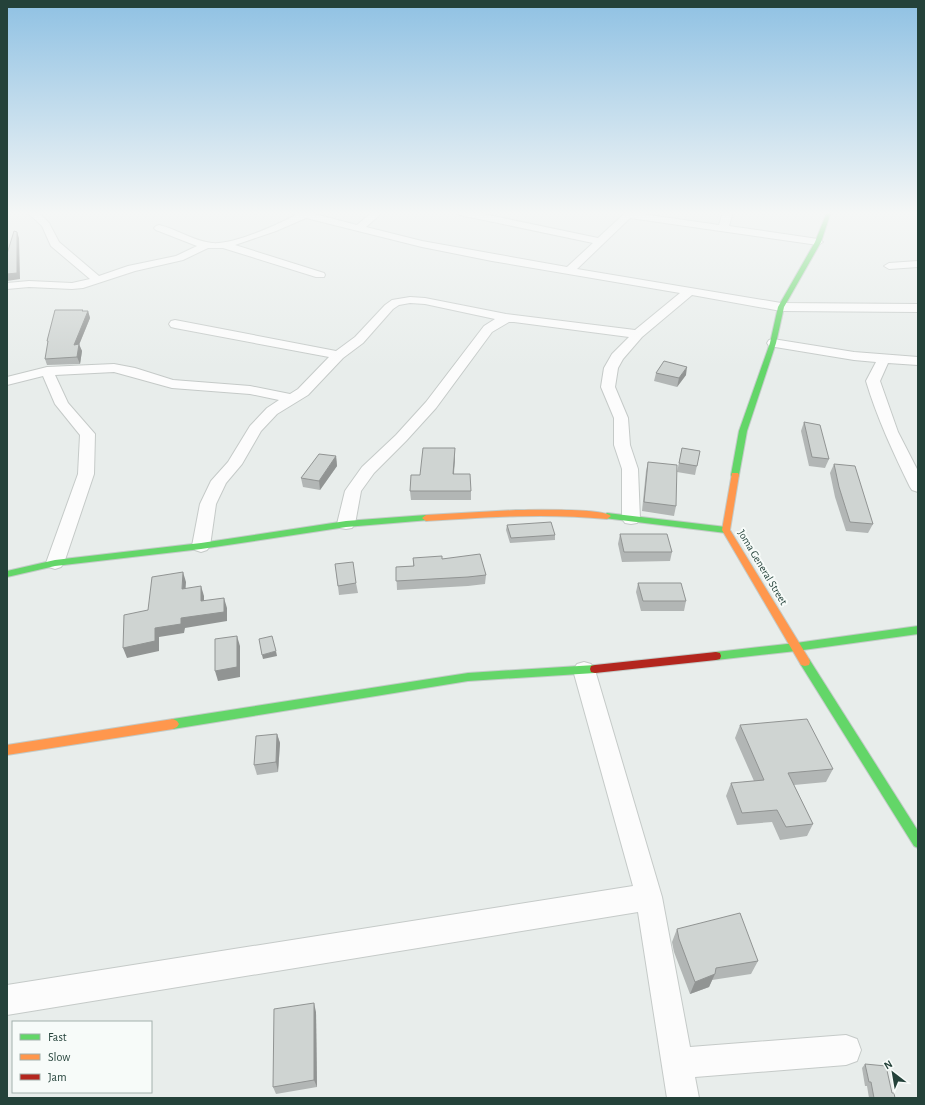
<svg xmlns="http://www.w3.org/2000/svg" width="925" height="1105" font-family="'Alegreya Sans',sans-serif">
<rect width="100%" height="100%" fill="#e8edeb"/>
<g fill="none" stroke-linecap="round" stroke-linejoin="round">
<g stroke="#c5cac8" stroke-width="2">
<g id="street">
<path d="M27,212H38L49,223L59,242L99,276L128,266L176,256L197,246L156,230L154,228L156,226L159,225C177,229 193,241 212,243C233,245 277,225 296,215L290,212H307L357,225L372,212H383L366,227L422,241L567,267L593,243L460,215L455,212H474L598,238L625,213L628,212L719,225L723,212H733L729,226L818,239L823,242L818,245L630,218L577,269L781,303L918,304V312L781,311L692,295L642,337L623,359L618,368L615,387L628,418L630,445L638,469L640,519L637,523L631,524L625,523L622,519V469L614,445V418L601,387L604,368L612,354L629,337L514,322H509L492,332L436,408L406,441L374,473L361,491L355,524L352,528L346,529L340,528L337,524L345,491L347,488L362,467L396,435L426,402L484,326L495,319L425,304L410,303L399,305L393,309L363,343L343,358L308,395L277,414L261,431L242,464L226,483L216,504L210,546L207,550L201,552L195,550L192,546L200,504L211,481L228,462L250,426L267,408L279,400L250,394L172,388L114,372L55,375L68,403L95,434L94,474L64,563L61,567L55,569L49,567L46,563L78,474L80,435L55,404L43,376L7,385V377L47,367L114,364L135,368L173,380L250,386L290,394L298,389L329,357L175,328L171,327L169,324L171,321L175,320L336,351L355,337L385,305L392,300L410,297L425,298L506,314L635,330L680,293L492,261L422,247L306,218L276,231L235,245L324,273L325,275L324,277H316L223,248H208L183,260L135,271L83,288L72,289L29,287L7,289V283L29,281L72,283L90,279L51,246L42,226Z"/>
<polygon points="918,261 918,267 889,269 884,266 889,263"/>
<path d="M773,339L854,352L918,357V365L888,363L880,381L898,432L918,471V492L912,490L910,487C893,452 877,418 866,381L876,362L854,360L769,346L767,343L769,340Z"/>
<polygon points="584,662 591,664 595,670 662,897 690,1047 846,1035 857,1039 861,1050 857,1061 846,1065 695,1077 699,1098 667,1098 638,912 7,1015 7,985 633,886 573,670 577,664"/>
</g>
</g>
<g stroke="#c3cbc8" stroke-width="2">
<g id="fast">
<polygon points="827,212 831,212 821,242 784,307 776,343 747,431 739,475 738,477 732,477 731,475 739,431 770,343 778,307 815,242"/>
<polygon points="607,513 726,527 730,530 726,533 604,518 603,516"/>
<polygon points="426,515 429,516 430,518 429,520 346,527 201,549 55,566 7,577 7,571 55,560 201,543 346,521"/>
<polygon points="918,626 918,634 796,651 716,660 712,659 711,656 712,653 716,652 796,643"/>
<polygon points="805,658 809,659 918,831 918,848 914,846 801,665 800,662 801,659"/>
<polygon points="595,665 599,666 600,669 599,672 595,673 468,681 173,729 169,727 167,724 169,721 173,719 468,673"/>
</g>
</g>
<g stroke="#c3cbc8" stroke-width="2">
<g id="slow">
<polygon points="732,473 738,473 739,475 730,530 809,659 810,662 809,665 805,666 801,665 722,530"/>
<path d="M516,510C532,510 603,508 611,516L607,519C546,513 487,517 426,521L422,518L426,515Z"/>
<polygon points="173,719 177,721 179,724 177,727 173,729 7,755 7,745"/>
</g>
</g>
<g stroke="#c3cbc8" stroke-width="2">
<polygon id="jam" points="716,652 720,653 721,656 720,659 716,660 595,673 591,672 590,669 591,666 595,665"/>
</g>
<use href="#street" fill="#fcfcfc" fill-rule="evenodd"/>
<use href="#fast" fill="#63d668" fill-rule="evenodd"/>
<use href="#slow" fill="#ff974d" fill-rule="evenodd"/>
<use href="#jam" fill="#b3261e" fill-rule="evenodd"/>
</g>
<g fill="#b2b6b5">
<polygon points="83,310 83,311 88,311 90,318 79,345 82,351 80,364 47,365 45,359"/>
<polygon points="656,373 686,375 677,387 654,381"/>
<polygon points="804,422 829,459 825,468 809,466 801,431"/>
<polygon points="682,448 700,451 695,475 677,472"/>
<polygon points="336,456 337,466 320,490 303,487 301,478"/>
<polygon points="455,457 454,474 471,491 471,500 411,500 410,491 420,475"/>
<polygon points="648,462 676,506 674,516 642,511 646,471"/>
<polygon points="834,464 873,524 868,533 846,531 835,497 830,473"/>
<polygon points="507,525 555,535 555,540 510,543 506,530"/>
<polygon points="620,534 672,552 670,561 622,562 618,544"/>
<polygon points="413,558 442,559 486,575 485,584 468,586 397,590 396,567 413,566"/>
<polygon points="335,564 356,583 358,593 339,595"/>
<polygon points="638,583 686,601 684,611 641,611 636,592"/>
<polygon points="740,725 833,769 826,782 794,785 813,824 807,836 780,840 772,822 737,825 726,796 731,783 754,781 735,738"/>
<polygon points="277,734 280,743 278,772 257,775 254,765"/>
<polygon points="677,929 758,961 751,974 712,980 709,987 690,994 674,952 672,942"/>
<polygon points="316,1012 317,1087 276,1094 273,1087"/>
<polygon points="865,1064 892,1093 895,1098 869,1098 867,1086 865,1086 862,1068"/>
</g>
<g fill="#919493">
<polygon points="17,232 19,238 20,279 7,281 7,274"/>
<polygon points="88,311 90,318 76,352 74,345"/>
<polygon points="79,344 82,351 80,364 77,357"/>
<polygon points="687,367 686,375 677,387 679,378"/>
<polygon points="455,448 455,457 453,483 453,474"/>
<polygon points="336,456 337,466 320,490 319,481"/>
<polygon points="183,572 186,582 185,599 182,589"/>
<polygon points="201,586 204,596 204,611 201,601"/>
<polygon points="224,598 227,608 227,621 185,628 184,633 159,637 159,651 127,658 123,648 155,628 181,618"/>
<polygon points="237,636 240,646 240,677 218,681 215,671"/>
<polygon points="276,651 277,656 263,659 262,655"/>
<polygon points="277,734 280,743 278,772 276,762"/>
<polygon points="715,974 709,987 690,994 695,982"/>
<polygon points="314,1003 316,1012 317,1087 314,1080"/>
</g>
<g fill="#cfd4d2" stroke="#919493">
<polygon points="14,231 17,232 17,273 7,274 7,254"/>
<polygon points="55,310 83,310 82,311 88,311 74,345 79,344 77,357 45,359 48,341 47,341"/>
<polygon points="664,361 687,367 679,378 656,373"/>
<polygon points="804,422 820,425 829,459 812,457"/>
<polygon points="423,448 455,448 453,474 470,474 471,491 410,491 411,475 420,475"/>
<polygon points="682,448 700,451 697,466 679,463"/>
<polygon points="319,454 336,456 319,481 301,478"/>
<polygon points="648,462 677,465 676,506 644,502"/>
<polygon points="834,464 855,466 873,524 850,522 839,487"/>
<polygon points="551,522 555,535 511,538 507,525"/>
<polygon points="620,534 667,534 672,552 624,552"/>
<polygon points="480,554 486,575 468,577 396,581 396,567 414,566 413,558 442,556 442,559"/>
<polygon points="353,562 356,583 338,586 335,564"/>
<polygon points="183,572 182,589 201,586 201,601 224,598 224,612 181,618 181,624 155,628 155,641 123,648 124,615 148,610 152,577"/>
<polygon points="638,583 681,583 686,601 643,601"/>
<polygon points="237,636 237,667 215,671 215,639"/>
<polygon points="272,636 276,651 262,655 259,639"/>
<polygon points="807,719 833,769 788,773 813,824 786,827 777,810 742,813 731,783 764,780 740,725"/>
<polygon points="277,734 276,762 254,765 256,736"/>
<polygon points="740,913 758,961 716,968 715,974 695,982 679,939 677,929"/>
<polygon points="314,1003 314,1080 273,1087 274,1009"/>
<polygon points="865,1064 886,1066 892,1093 894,1093 895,1098 874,1098 871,1082 869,1082"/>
</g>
<linearGradient id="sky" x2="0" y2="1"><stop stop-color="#8fc1e3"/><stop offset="0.58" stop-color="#f5f7f6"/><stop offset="1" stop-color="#f5f7f6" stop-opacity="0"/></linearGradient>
<rect width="925" height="367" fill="url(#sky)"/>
<g text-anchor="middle" stroke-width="4" stroke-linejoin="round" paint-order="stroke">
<g font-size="11" fill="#24423a" stroke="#f7fbf9">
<text transform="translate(763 567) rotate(59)" y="4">Joma General Street</text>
</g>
</g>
<rect width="925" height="1105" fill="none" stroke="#24423a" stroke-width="16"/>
<rect x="12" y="1021" width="140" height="72" fill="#f7fbf9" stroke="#a3b1ad"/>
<rect x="20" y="1034" width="20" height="6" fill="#63d668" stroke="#a3b1ad"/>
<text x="48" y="1041" font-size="12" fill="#24423a">Fast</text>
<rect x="20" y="1054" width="20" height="6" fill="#ff974d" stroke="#a3b1ad"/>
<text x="48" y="1061" font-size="12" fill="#24423a">Slow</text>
<rect x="20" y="1074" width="20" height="6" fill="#b3261e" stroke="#a3b1ad"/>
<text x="48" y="1081" font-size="12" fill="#24423a">Jam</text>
<g transform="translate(893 1073) rotate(329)" stroke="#f7fbf9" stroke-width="3" paint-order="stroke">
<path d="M0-3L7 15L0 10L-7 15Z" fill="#24423a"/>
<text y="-6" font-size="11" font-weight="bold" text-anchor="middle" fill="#24423a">N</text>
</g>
</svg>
